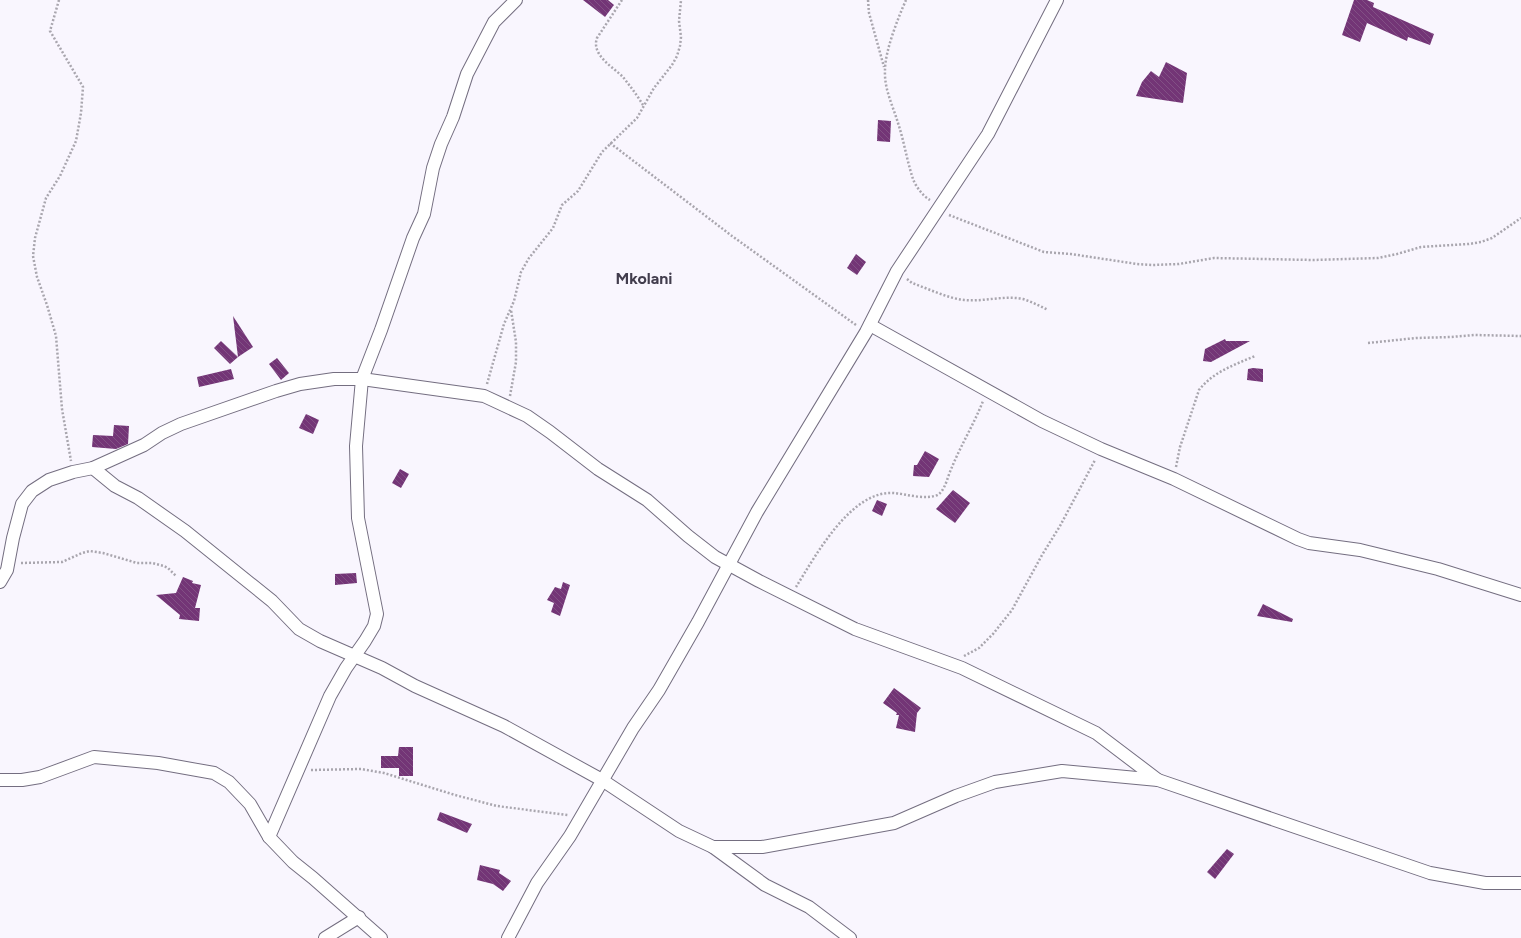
<svg xmlns="http://www.w3.org/2000/svg" width="1521" height="938" font-family="Figtree,sans-serif">
<defs>
<pattern id="building-back-hatch" width="6" height="6" patternUnits="userSpaceOnUse"><rect width="6" height="6" fill="#733576"/><path d="M-1 5l2 2M0 0l6 6M5-1l2 2" fill="none" stroke="#825085"/></pattern>
</defs>
<rect width="100%" height="100%" fill="#f9f6fe"/>
<g fill="url(#building-back-hatch)">
<polygon points="583,0 608,0 614,5 605,17"/>
<polygon points="1354,0 1367,0 1374,3 1373,7 1434,34 1430,45 1408,37 1407,41 1367,23 1360,42 1342,35"/>
<polygon points="1166,62 1187,73 1183,103 1136,96 1142,82 1151,71 1159,77"/>
<polygon points="878,120 891,121 890,142 877,141"/>
<polygon points="856,254 866,262 857,275 847,268"/>
<polygon points="233,316 253,347 238,357"/>
<polygon points="1225,339 1226,341 1250,341 1211,362 1203,361 1205,349"/>
<polygon points="221,341 238,357 230,364 214,348"/>
<polygon points="277,358 289,373 281,380 269,364"/>
<polygon points="1253,368 1263,369 1263,382 1247,380 1248,369"/>
<polygon points="231,369 234,379 199,387 197,377"/>
<polygon points="306,414 319,420 313,434 299,428"/>
<polygon points="114,425 129,426 128,444 116,449 92,447 93,435 113,436"/>
<polygon points="925,451 939,459 929,477 913,476 914,465 917,465"/>
<polygon points="400,469 409,474 401,488 392,483"/>
<polygon points="953,490 970,503 955,523 936,509"/>
<polygon points="877,500 887,504 882,516 872,511"/>
<polygon points="356,573 357,583 335,585 335,574"/>
<polygon points="183,577 193,581 192,583 201,585 195,608 200,608 199,621 179,619 180,615 156,595 176,593"/>
<polygon points="563,582 570,585 560,616 551,612 554,603 547,600 555,587 561,589"/>
<polygon points="1263,604 1293,619 1292,622 1257,616"/>
<polygon points="894,688 921,708 917,713 915,732 896,728 899,715 896,715 897,713 883,703"/>
<polygon points="399,747 413,747 413,776 399,776 399,768 381,768 381,756 398,756"/>
<polygon points="440,812 472,824 467,833 437,820"/>
<polygon points="1227,849 1234,854 1215,879 1207,872"/>
<polygon points="480,865 500,870 499,873 511,881 503,891 493,884 477,880"/>
</g>
<g fill="none" stroke-linecap="round" stroke-linejoin="round">
<g stroke="#746e80" stroke-width="14">
<g id="street">
<polyline points="870,325 1042,421 1101,449 1174,479 1298,539 1309,543 1360,550 1438,569 1521,595"/>
<polyline points="93,468 115,486 138,498 185,531 272,601 299,629 320,641 382,668 415,686 504,726 602,780 679,831 713,847 762,847 894,823 956,796 995,782 1062,771 1158,780 1430,873 1485,883 1521,883"/>
<polyline points="0,582 7,570 13,538 22,504 32,491 49,480 73,472 93,468 144,445 162,433 181,424 276,391 300,384 334,379 362,379 484,396 527,416 550,432 598,469 647,500 688,536 715,557 759,581 855,629 962,668 1096,733 1158,780"/>
<polyline points="0,780 22,780 40,777 94,757 158,763 214,773 229,782 250,804 269,837 293,862 313,878 381,938"/>
<polyline points="269,837 330,696 346,668 365,641 374,626 377,614 358,518 356,446 362,379 381,330 413,238 424,214 433,168 441,144 453,117 467,74 494,22 516,0"/>
<polyline points="713,847 765,885 809,907 850,938"/>
<polyline points="325,938 359,917"/>
<polyline points="508,938 537,883 570,836 633,728 659,690 698,622 757,512 866,332 897,271 988,134 1057,0"/>
</g>
</g>
<g stroke="#a9a6ae" stroke-width="2.5" stroke-dasharray="2 2" stroke-linecap="butt">
<polyline points="59,0 50,31 83,87 81,113 76,141 60,176 46,198 35,238 33,256 37,277 47,305 56,336 62,409 71,461"/>
<path d="M622,0L597,38C591,55 613,67 623,77C630,86 637,95 643,105"/>
<polyline points="868,0 869,13 884,67"/>
<path d="M906,0C898,18 885,51 885,70C884,89 893,106 898,123C904,141 907,161 913,179C916,187 923,196 930,200"/>
<polyline points="610,143 732,236 856,325"/>
<polyline points="949,215 1044,252 1071,254 1137,264 1152,265 1179,264 1214,258 1313,260 1378,258 1397,254 1421,247 1469,244 1481,242 1492,238 1521,218"/>
<path d="M907,279L912,283C929,289 947,298 964,300C984,302 1004,295 1023,299C1032,302 1040,306 1048,310"/>
<polyline points="1368,343 1416,338 1451,337 1475,335 1521,336"/>
<polyline points="487,384 504,324 514,301 521,272 529,258 553,228 562,205 578,191 602,152 637,118 654,88 672,65 677,56 680,46 681,37 679,21 681,0"/>
<polyline points="510,396 516,362 516,342 511,310"/>
<path d="M1176,467L1180,447L1199,390C1213,372 1234,365 1255,356"/>
<polyline points="21,563 62,562 82,553 90,551 103,553 137,563 152,563 164,566 168,568 176,576"/>
<path d="M796,587C816,555 851,490 894,493C906,494 928,501 939,494C946,488 948,475 952,467C961,445 974,424 983,401"/>
<polyline points="964,656 979,648 993,634 1012,610 1042,555 1060,526 1095,460"/>
<polyline points="311,770 361,769 384,773 455,795 497,806 568,815"/>
</g>
<use href="#street" stroke="#fff" stroke-width="12"/>
</g>
<g text-anchor="middle" stroke-width="4" stroke-linejoin="round" paint-order="stroke">
<g font-size="16" font-weight="bold" fill="#423d4d" stroke="#f9f6fe">
<text x="644" y="284">Mkolani</text>
</g>
</g>
</svg>
